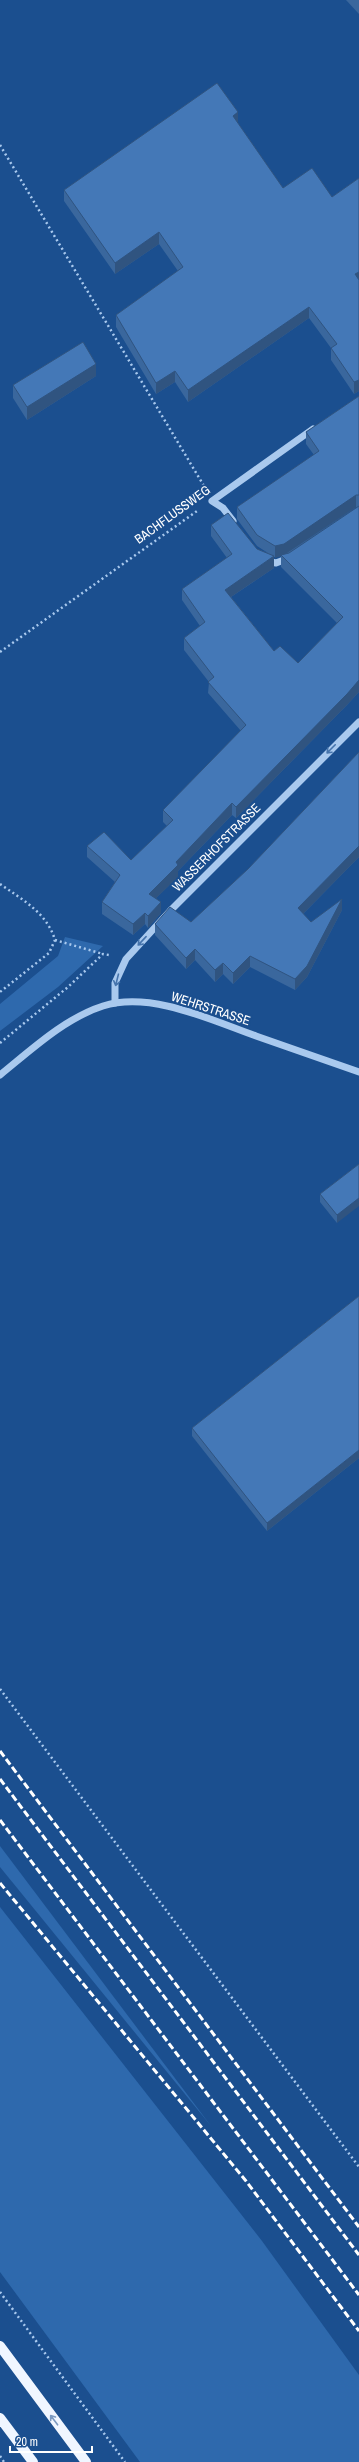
<svg xmlns="http://www.w3.org/2000/svg" width="359" height="2462" font-family="'Archivo Narrow',sans-serif">
<rect width="100%" height="100%" fill="#1b4f8f"/>
<g fill="#2e69ad">
<polygon points="65,937 103,946 58,987 0,1031 0,1004 58,956"/>
<polygon points="0,1846 211,2126 0,1867"/>
<polygon points="0,1907 262,2241 359,2375 359,2462 140,2462 0,2272"/>
</g>
<g fill="none" stroke-linecap="round" stroke-linejoin="round">
<g stroke="#a9c9ee" stroke-width="2.5" stroke-dasharray="2 3" stroke-linecap="butt">
<polyline points="0,145 204,486"/>
<polyline points="0,652 197,511"/>
<path d="M0,884C23,900 47,913 55,940L49,953L0,992"/>
<polyline points="55,940 103,954"/>
<polyline points="0,1043 68,987 103,954 109,955"/>
<polyline points="0,1689 359,2167"/>
<polyline points="0,2292 125,2462"/>
<polyline points="0,2456 4,2462"/>
</g>
<g stroke="#a9c9ee" stroke-width="7">
<polyline points="233,521 223,508 212,501 313,429"/>
<polyline points="267,561 276,563 289,558"/>
<polyline points="115,1003 115,983 126,959 170,911 359,722"/>
<path d="M0,1075C31,1050 65,1018 103,1006C151,991 211,1020 256,1036C290,1048 325,1060 359,1072"/>
</g>
<g stroke="#f0f6ff" stroke-width="10">
<polyline points="0,2346 86,2462"/>
<polyline points="0,2418 33,2462"/>
</g>
<g stroke="#fff" stroke-width="3" stroke-dasharray="7 3" stroke-linecap="butt">
<polyline points="0,1751 359,2227"/>
<polyline points="0,1779 359,2255"/>
<polyline points="0,1820 359,2295"/>
<polyline points="0,1883 246,2181 359,2331"/>
</g>
</g>
<g fill="#3a679d" fill-rule="evenodd">
<polygon points="346,0 359,0 359,14"/>
<polygon points="238,124 283,188 332,197 359,178 359,391 354,394 331,360 331,348 309,318 188,402 175,382 156,394 116,327 116,315 178,271 159,244 115,274 64,201 64,190"/>
<polygon points="96,376 27,420 13,398 13,385"/>
<path d="M359,396V692L347,705L236,818L232,815L178,871V877L156,898L161,913L148,928L145,924L133,935L102,914V902L115,882L87,857V846L131,860L167,826L163,822V810L241,731L208,693L209,682L184,650V638L200,626L182,600V589L227,558L211,536V525L257,549L268,553L257,546L237,519V507L314,455L306,444V432ZM356,507H357L287,553ZM281,556V567L337,623L298,663L274,651L231,597L274,568V557Z"/>
<polygon points="359,752 359,857 303,914 311,922 342,910 307,977 295,990 250,967 233,984 223,974 215,982 195,960 186,969 155,935 155,924 191,922 248,869"/>
<polygon points="359,1164 337,1223 320,1202 320,1194"/>
<polygon points="359,1296 359,1458 267,1531 192,1436 192,1428"/>
</g>
<g fill="#305480">
<polygon points="238,112 238,124 233,116"/>
<polygon points="159,232 159,244 115,274 115,263"/>
<polygon points="359,272 359,283 355,274"/>
<polygon points="309,307 309,318 188,402 188,390"/>
<polygon points="96,364 96,376 27,420 27,407"/>
<polygon points="175,371 175,382 156,394 156,383"/>
<polygon points="359,380 359,391 354,394 354,382"/>
<polygon points="356,495 356,507 284,555 281,555 281,556 275,558 275,546"/>
<polygon points="274,556 274,568 225,601 225,590"/>
<polygon points="359,680 359,692 347,705 236,818 236,807"/>
<polygon points="232,803 232,815 178,871 178,877 149,905 149,894 176,862"/>
<polygon points="359,846 359,857 298,919 298,908"/>
<polygon points="342,899 342,910 307,977 295,990 295,979"/>
<polygon points="161,902 161,913 148,928 148,916"/>
<polygon points="145,913 145,924 133,935 133,924"/>
<polygon points="195,949 195,960 186,969 186,958"/>
<polygon points="250,956 250,967 233,984 233,973"/>
<polygon points="223,963 223,974 215,982 215,970"/>
<polygon points="359,1198 359,1206 337,1223 337,1215"/>
<polygon points="359,1450 359,1458 267,1531 267,1523"/>
</g>
<g fill="#4478b7" stroke="#305480">
<polygon points="217,83 238,112 233,116 283,188 312,168 332,197 359,178 359,272 355,274 359,280 359,380 354,382 331,348 337,344 309,307 188,390 175,371 156,383 116,315 183,267 159,232 115,263 64,190"/>
<polygon points="83,342 96,364 27,407 13,385"/>
<polygon points="359,396 359,495 356,495 284,544 275,546 257,535 237,507 319,451 306,432"/>
<polygon points="359,506 359,680 347,694 236,807 232,803 176,862 178,865 149,894 161,902 148,916 145,913 133,924 102,902 120,875 87,846 104,832 131,860 173,820 163,810 246,725 208,682 214,677 184,638 205,622 182,589 232,554 211,525 228,513 257,549 274,556 225,590 274,651 280,646 298,663 343,617 281,555 289,553"/>
<polygon points="359,752 359,846 298,908 311,922 342,899 307,966 295,979 250,956 233,973 223,963 215,970 195,949 186,958 155,924 170,907 191,922 248,869"/>
<polygon points="359,1164 359,1198 337,1215 320,1194"/>
<polygon points="359,1296 359,1450 267,1523 192,1428"/>
</g>
<defs><path id="oneway-shaft" d="M-6 0H5M1.5-3L5.5 0L1.5 3" fill="none" stroke-width="1.6" stroke-linecap="round" stroke-linejoin="round"/></defs>
<g stroke="#4674ac">
<use href="#oneway-shaft" transform="translate(331 749) rotate(135)"/>
<use href="#oneway-shaft" transform="translate(142 941) rotate(133)"/>
<use href="#oneway-shaft" transform="translate(117 980) rotate(104)"/>
</g>
<use stroke="#7b9ac1" href="#oneway-shaft" transform="translate(54 2420) rotate(-127)"/>
<g text-anchor="middle" stroke-width="4" stroke-linejoin="round" paint-order="stroke">
<g font-size="13" fill="#fff" stroke="#1b4f8f">
<text transform="translate(172 514) rotate(-36)" y="5">BACHFLUSSWEG</text>
<text transform="translate(216 847) rotate(-45)" y="5">WASSERHOFSTRASSE</text>
<text transform="translate(211 1008) rotate(18)" y="5">WEHRSTRASSE</text>
</g>
</g>
<path d="M10 2446v6h82v-6" fill="none" stroke="#ffffff" stroke-width="2"/>
<text x="16" y="2446" font-size="12" fill="#ffffff" stroke="#1b4f8f" stroke-width="3" paint-order="stroke">20 m</text>
</svg>
